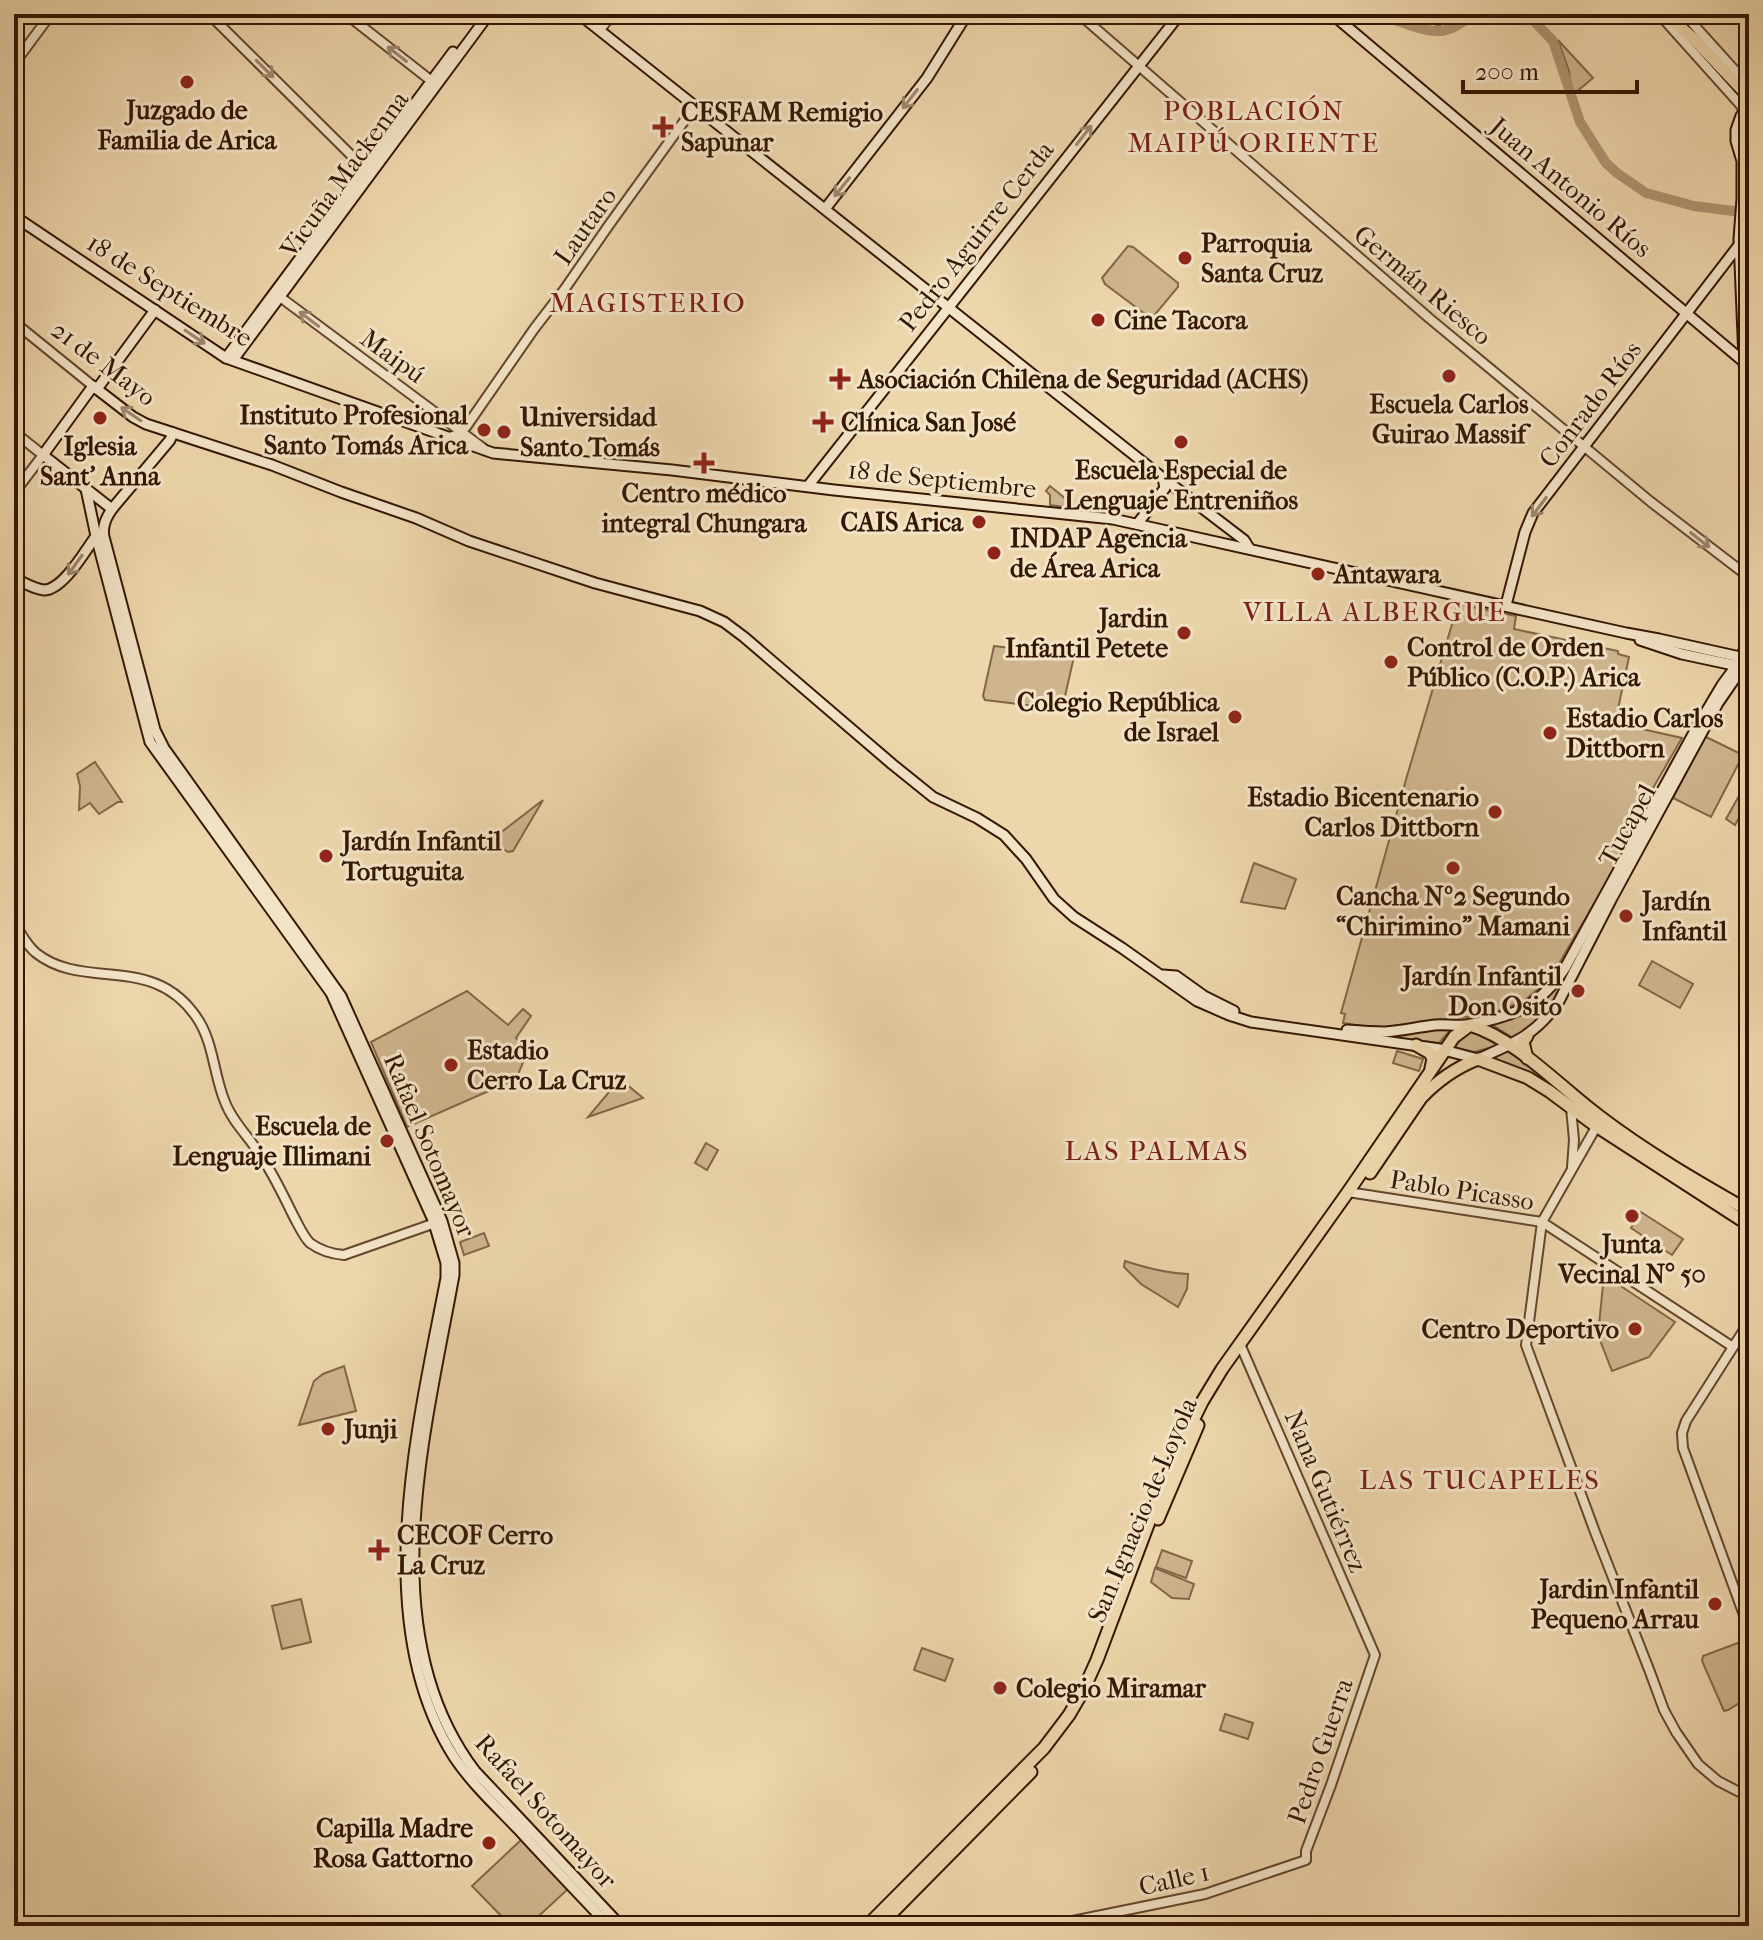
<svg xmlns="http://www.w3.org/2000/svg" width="1763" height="1940" font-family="'IM FELL French Canon',serif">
<rect width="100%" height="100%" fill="#edd6ab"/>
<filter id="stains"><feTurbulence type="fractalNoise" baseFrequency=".0025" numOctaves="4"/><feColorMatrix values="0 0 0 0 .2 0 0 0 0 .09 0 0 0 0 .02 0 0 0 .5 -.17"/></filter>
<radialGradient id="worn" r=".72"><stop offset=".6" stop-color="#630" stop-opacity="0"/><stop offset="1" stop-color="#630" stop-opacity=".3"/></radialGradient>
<g fill="#ceb58e" stroke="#816648" stroke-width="2">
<polygon points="1397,14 1456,14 1439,26 1421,18"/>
<polygon points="1558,40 1593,78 1575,93 1571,86 1569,71"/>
<polygon points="1128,246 1133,247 1178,283 1178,287 1153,317 1149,317 1105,284 1102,278"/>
<polygon points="1050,486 1078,509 1050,505 1050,495 1046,491"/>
<polygon points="1458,604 1516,616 1514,629 1618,651 1618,654 1629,657 1615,723 1682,738 1627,833 1626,849 1550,979 1525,1000 1491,1014 1376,1028 1343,1023 1345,1014 1341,1013 1407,776"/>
<polygon points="994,646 1071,655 1073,661 1063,705 1058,709 985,700 983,696"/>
<polygon points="1704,736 1743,755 1711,817 1673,798"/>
<polygon points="95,762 122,802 118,802 99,814 90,803 79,810 80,786 77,774"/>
<polygon points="1749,778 1749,800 1735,825 1726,819"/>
<polygon points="543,800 513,851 508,852 490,841"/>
<polygon points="1254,863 1296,879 1285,909 1241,902"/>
<polygon points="1603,903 1606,904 1550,1008 1523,1034 1513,1038 1488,1022 1516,1015 1537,1005 1558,986"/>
<polygon points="1652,961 1693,984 1680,1008 1639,985"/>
<polygon points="467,991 508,1025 523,1009 531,1016 516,1038 528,1051 516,1079 407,1127 371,1042"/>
<polygon points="1453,1027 1439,1043 1378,1036"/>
<polygon points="1477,1030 1498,1042 1496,1046 1474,1052 1455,1048 1454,1043 1467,1032"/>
<polygon points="1508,1048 1594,1115 1489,1058"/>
<polygon points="1397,1051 1423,1059 1419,1071 1393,1063"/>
<polygon points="620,1079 643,1098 588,1117"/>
<polygon points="706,1143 718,1150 707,1170 695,1163"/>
<polygon points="1641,1212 1683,1239 1672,1255 1631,1228"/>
<polygon points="484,1233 489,1246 464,1255 460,1242"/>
<path d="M1125,1261C1146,1268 1165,1273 1188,1274L1187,1289L1178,1307L1141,1284L1124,1267Z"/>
<polygon points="1604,1275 1675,1322 1649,1357 1612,1371 1598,1335"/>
<polygon points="344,1366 356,1411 299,1425 314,1381 323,1374"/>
<polygon points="1162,1550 1192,1561 1186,1578 1156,1567"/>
<polygon points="1155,1568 1194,1584 1189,1599 1172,1598 1151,1582"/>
<polygon points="301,1599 311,1642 282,1649 272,1606"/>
<polygon points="1746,1640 1749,1643 1749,1697 1728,1710 1724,1711 1702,1661 1703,1656"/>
<polygon points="922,1648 953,1659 945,1681 914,1670"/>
<polygon points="1225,1714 1253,1723 1248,1739 1220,1730"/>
<polygon points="521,1840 568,1889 528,1926 511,1926 472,1886"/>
</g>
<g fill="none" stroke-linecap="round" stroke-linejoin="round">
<g stroke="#ae9572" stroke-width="10">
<path d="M1380,14C1390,19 1401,22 1412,26C1439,35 1451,33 1473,14"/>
<polyline points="1527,14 1553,41 1580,122 1606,163 1617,173 1646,193 1694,206 1749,213"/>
</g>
<g stroke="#62462d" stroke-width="12">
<g id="tertiary">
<polyline points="209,14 370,174"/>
<polyline points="346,14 434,83"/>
<polyline points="1079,14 1429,318 1651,502 1749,577"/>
<polyline points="1659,14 1737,101 1742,107 1743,113"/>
<polyline points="1684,14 1749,86"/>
<polyline points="600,30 612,14"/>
<polyline points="14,64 51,14"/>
<polyline points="276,294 483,448"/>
<polyline points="14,322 93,386"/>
<polyline points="14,432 43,455 14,493"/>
<polyline points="449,437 459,434 466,427 534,329 564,290 609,225 695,106"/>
<path d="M14,923C21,933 26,945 36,953C85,992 155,951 199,1021C214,1046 214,1076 225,1102C232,1121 248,1136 259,1153C273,1173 283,1195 294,1217C299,1226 303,1236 310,1243C321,1251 331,1254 344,1255L438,1222"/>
<polyline points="1571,1108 1574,1140 1572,1167"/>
<polyline points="1599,1122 1542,1222 1526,1345 1595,1532 1650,1672 1664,1710 1676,1732 1698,1764 1718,1781 1749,1797"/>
<polyline points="1348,1192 1542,1222 1733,1347"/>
<polyline points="1749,1322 1686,1421 1682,1433 1683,1448 1749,1629"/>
<polyline points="1048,1926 1205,1894 1306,1860 1306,1851 1331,1785 1375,1655 1240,1344"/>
</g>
</g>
<g stroke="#341603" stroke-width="13">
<g id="secondary">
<polyline points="579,14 1163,478 1244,540 1249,548"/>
<polyline points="1332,14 1744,362"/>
<polyline points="1749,108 1741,116 1736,130 1736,141 1742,161 1742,199 1739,239 1749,479"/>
<polyline points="825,209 927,78 967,14"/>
<polyline points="14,216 226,358 493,453 672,470 834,490 1113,519 1626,633 1659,639 1749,659"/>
<polyline points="226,358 453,52"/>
<polyline points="233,360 489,14"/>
<polyline points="97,389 155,310"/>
<path d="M173,433L170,440L112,509C106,518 102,526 104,537L155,730L164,748L341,996L442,1221L454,1263V1275C426,1431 370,1633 475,1771L621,1926"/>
<polyline points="808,486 1180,14"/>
<path d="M86,489L96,536L150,742L331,993L433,1220L446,1263V1278C418,1424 368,1622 454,1757C472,1784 496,1806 518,1829C548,1862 579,1894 609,1926"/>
<path d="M112,509L43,455L93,386L133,417L146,424L272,465L341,492L416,518L469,541L595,583L700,611L724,622L744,637L892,764L933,797L977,818L1004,835L1026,859L1054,899L1074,917L1122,948L1197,1001L1229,1015L1251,1022L1440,1049L1478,1059C1514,1043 1534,1036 1558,1003L1612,898L1718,703L1749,658"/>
<polyline points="1138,523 1165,488 1163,478"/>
<path d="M14,578C23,582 33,589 44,590C63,590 85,551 96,536"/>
<polyline points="1506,605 1525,532 1533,513 1739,245"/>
<polyline points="1640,640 1682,654 1738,666"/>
<polyline points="1163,975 1176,976 1204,996 1234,1011"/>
<path d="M1347,1030C1359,1031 1372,1032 1385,1032C1401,1031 1418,1027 1435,1025C1447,1024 1460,1027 1472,1024C1515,1016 1541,1005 1565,968L1697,727L1722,685L1736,666L1749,641"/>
</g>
</g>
<g stroke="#341603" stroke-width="15">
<g id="primary">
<polyline points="1665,14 1695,40 1749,97"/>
<polyline points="1527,1036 1523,1042 1527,1058"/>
<polyline points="1416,1045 1430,1053 1433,1059 1431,1068"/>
<path d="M1370,1173L1421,1098C1438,1080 1455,1068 1478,1059L1528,1078L1549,1091L1596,1126L1749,1225"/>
<polyline points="1158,1519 1198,1425"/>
<path d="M867,1926L1044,1748L1069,1715L1083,1691L1097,1660L1155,1506L1179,1449L1202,1402L1222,1369L1348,1192L1454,1037L1470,1025C1516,1039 1560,1087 1599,1116C1646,1152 1698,1182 1749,1211"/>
<polyline points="879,1926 1031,1772"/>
</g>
</g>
<use href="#tertiary" stroke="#f3e4c8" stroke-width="8"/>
<use href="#secondary" stroke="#f3e4c8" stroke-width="9"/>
<use href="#primary" stroke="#edd6ab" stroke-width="11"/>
</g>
<defs><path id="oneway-shaft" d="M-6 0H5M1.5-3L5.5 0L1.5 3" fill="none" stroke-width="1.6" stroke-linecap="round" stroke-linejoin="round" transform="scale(2)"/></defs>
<g stroke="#9d876f">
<use href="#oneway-shaft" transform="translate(397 54) rotate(-142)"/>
<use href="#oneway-shaft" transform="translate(265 69) rotate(45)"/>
<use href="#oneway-shaft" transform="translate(910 99) rotate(128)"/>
<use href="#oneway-shaft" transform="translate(1084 135) rotate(-52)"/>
<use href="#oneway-shaft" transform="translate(842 187) rotate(129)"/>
<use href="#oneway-shaft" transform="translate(309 319) rotate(-143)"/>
<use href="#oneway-shaft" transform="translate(195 337) rotate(34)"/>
<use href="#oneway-shaft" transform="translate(131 414) rotate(-146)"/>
<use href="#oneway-shaft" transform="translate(1539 507) rotate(127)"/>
<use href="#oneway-shaft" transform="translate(1700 540) rotate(38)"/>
<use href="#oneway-shaft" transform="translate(75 565) rotate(126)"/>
</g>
<g fill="#8f2418" stroke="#f3e4c8" stroke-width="3">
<circle cx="187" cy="82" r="8"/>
<path d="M659 115h8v8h8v8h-8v8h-8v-8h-8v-8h8z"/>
<circle cx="1185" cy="258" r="8"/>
<circle cx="1098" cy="320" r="8"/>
<circle cx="1449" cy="376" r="8"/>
<path d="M836 367h8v8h8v8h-8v8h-8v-8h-8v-8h8z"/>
<circle cx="100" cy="418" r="8"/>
<path d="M819 410h8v8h8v8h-8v8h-8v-8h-8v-8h8z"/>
<circle cx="484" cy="430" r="8"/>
<circle cx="504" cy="432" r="8"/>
<circle cx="1181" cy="442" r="8"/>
<path d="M700 451h8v8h8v8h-8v8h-8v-8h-8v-8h8z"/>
<circle cx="979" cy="522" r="8"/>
<circle cx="994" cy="553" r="8"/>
<circle cx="1318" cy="574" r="8"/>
<circle cx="1184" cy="633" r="8"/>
<circle cx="1391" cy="662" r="8"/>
<circle cx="1235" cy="717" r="8"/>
<circle cx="1550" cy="733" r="8"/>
<circle cx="1495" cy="812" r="8"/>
<circle cx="326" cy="856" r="8"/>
<circle cx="1453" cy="868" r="8"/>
<circle cx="1626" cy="916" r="8"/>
<circle cx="1578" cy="991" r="8"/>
<circle cx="451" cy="1065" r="8"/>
<circle cx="387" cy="1141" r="8"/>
<circle cx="1632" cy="1216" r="8"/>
<circle cx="1635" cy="1329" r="8"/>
<circle cx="328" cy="1429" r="8"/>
<path d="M375 1538h8v8h8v8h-8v8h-8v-8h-8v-8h8z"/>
<circle cx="1715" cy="1604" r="8"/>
<circle cx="1000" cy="1688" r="8"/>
<circle cx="489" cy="1843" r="8"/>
</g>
<g text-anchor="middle" stroke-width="6" stroke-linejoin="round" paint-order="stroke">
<g font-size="26" font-weight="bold" fill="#341603" stroke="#f3e4c8" text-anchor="start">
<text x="187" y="119" text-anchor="middle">Juzgado de<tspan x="187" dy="30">Familia de Arica</tspan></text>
<text x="681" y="121">CESFAM Remigio<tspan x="681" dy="30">Sapunar</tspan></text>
<text x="1201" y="252">Parroquia<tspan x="1201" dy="30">Santa Cruz</tspan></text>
<text x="1114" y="329">Cine Tacora</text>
<text x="858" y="388">Asociación Chilena de Seguridad (ACHS)</text>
<text x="1449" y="413" text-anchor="middle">Escuela Carlos<tspan x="1449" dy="30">Guirao Massif</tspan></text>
<text x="468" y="424" text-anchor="end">Instituto Profesional<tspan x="468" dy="30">Santo Tomás Arica</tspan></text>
<text x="520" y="426">Universidad<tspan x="520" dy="30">Santo Tomás</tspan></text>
<text x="841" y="431">Clínica San José</text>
<text x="100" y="455" text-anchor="middle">Iglesia<tspan x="100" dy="30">Sant' Anna</tspan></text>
<text x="1181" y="479" text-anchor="middle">Escuela Especial de<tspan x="1181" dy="30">Lenguaje Entreniños</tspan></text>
<text x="704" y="502" text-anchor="middle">Centro médico<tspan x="704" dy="30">integral Chungara</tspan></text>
<text x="963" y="531" text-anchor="end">CAIS Arica</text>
<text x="1010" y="547">INDAP Agencia<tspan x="1010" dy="30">de Área Arica</tspan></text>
<text x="1334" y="583">Antawara</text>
<text x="1168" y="627" text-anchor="end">Jardin<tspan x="1168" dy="30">Infantil Petete</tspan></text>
<text x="1407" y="656">Control de Orden<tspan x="1407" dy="30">Público (C.O.P.) Arica</tspan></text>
<text x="1219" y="711" text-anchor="end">Colegio República<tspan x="1219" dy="30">de Israel</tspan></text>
<text x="1566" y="727">Estadio Carlos<tspan x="1566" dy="30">Dittborn</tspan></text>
<text x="1479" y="806" text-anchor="end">Estadio Bicentenario<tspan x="1479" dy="30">Carlos Dittborn</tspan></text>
<text x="342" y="850">Jardín Infantil<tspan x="342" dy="30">Tortuguita</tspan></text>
<text x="1453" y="905" text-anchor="middle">Cancha Nº2 Segundo<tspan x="1453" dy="30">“Chirimino” Mamani</tspan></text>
<text x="1642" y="910">Jardín<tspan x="1642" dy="30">Infantil</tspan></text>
<text x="1562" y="985" text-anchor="end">Jardín Infantil<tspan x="1562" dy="30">Don Osito</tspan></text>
<text x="467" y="1059">Estadio<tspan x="467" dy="30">Cerro La Cruz</tspan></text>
<text x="371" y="1135" text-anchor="end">Escuela de<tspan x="371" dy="30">Lenguaje Illimani</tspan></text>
<text x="1632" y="1253" text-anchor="middle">Junta<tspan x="1632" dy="30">Vecinal N° 50</tspan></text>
<text x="1619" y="1338" text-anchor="end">Centro Deportivo</text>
<text x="344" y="1438">Junji</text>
<text x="397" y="1544">CECOF Cerro<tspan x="397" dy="30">La Cruz</tspan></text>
<text x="1699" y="1598" text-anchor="end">Jardin Infantil<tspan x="1699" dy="30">Pequeno Arrau</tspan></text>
<text x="1016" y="1697">Colegio Miramar</text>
<text x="473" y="1837" text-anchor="end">Capilla Madre<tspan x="473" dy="30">Rosa Gattorno</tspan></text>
</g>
<g font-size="26" fill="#341603" stroke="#f3e4c8">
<text transform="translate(344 174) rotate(-54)" y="9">Vicuña Mackenna</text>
<text transform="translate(1571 187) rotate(40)" y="9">Juan Antonio Ríos</text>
<text transform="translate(585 226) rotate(-55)" y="9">Lautaro</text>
<text transform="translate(976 236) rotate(-52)" y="9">Pedro Aguirre Cerda</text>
<text transform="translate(1423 285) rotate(40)" y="9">Germán Riesco</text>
<text transform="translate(170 290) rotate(32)" y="9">18 de Septiembre</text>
<text transform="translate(393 356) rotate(36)" y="9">Maipú</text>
<text transform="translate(104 363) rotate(37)" y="9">21 de Mayo</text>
<text transform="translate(1590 404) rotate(-53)" y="9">Conrado Ríos</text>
<text transform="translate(942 479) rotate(6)" y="9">18 de Septiembre</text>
<text transform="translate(1627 825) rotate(-61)" y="9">Tucapel</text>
<text transform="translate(430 1145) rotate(67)" y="9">Rafael Sotomayor</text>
<text transform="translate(1462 1190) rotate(9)" y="9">Pablo Picasso</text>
<text transform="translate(1326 1491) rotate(67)" y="9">Nana Gutiérrez</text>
<text transform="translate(1142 1510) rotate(-67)" y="9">San Ignacio de Loyola</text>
<text transform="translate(1320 1751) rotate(-71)" y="9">Pedro Guerra</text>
<text transform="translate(546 1811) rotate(48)" y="9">Rafael Sotomayor</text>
<text transform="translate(1174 1879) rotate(-13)" y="9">Calle 1</text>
</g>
<g font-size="28" letter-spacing="2" fill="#7a1f14" stroke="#f3e4c8">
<text x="1254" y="120">POBLACIÓN<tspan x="1254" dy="32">MAIPÚ ORIENTE</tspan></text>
<text x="648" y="312">MAGISTERIO</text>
<text x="1375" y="621">VILLA ALBERGUE</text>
<text x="1157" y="1160">LAS PALMAS</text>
<text x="1480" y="1489">LAS TUCAPELES</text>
</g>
</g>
<rect width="1763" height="1940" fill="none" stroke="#edd6ab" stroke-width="48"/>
<rect x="16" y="16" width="1731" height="1908" fill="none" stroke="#341603" stroke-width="4"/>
<rect x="24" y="24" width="1715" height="1892" fill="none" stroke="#341603" stroke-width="2"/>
<path d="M1463 80v12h174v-12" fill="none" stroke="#341603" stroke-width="4"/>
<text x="1475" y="80" font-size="24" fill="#341603" stroke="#f3e4c8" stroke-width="6" paint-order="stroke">200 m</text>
<rect width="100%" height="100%" filter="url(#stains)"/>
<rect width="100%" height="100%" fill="url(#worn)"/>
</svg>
